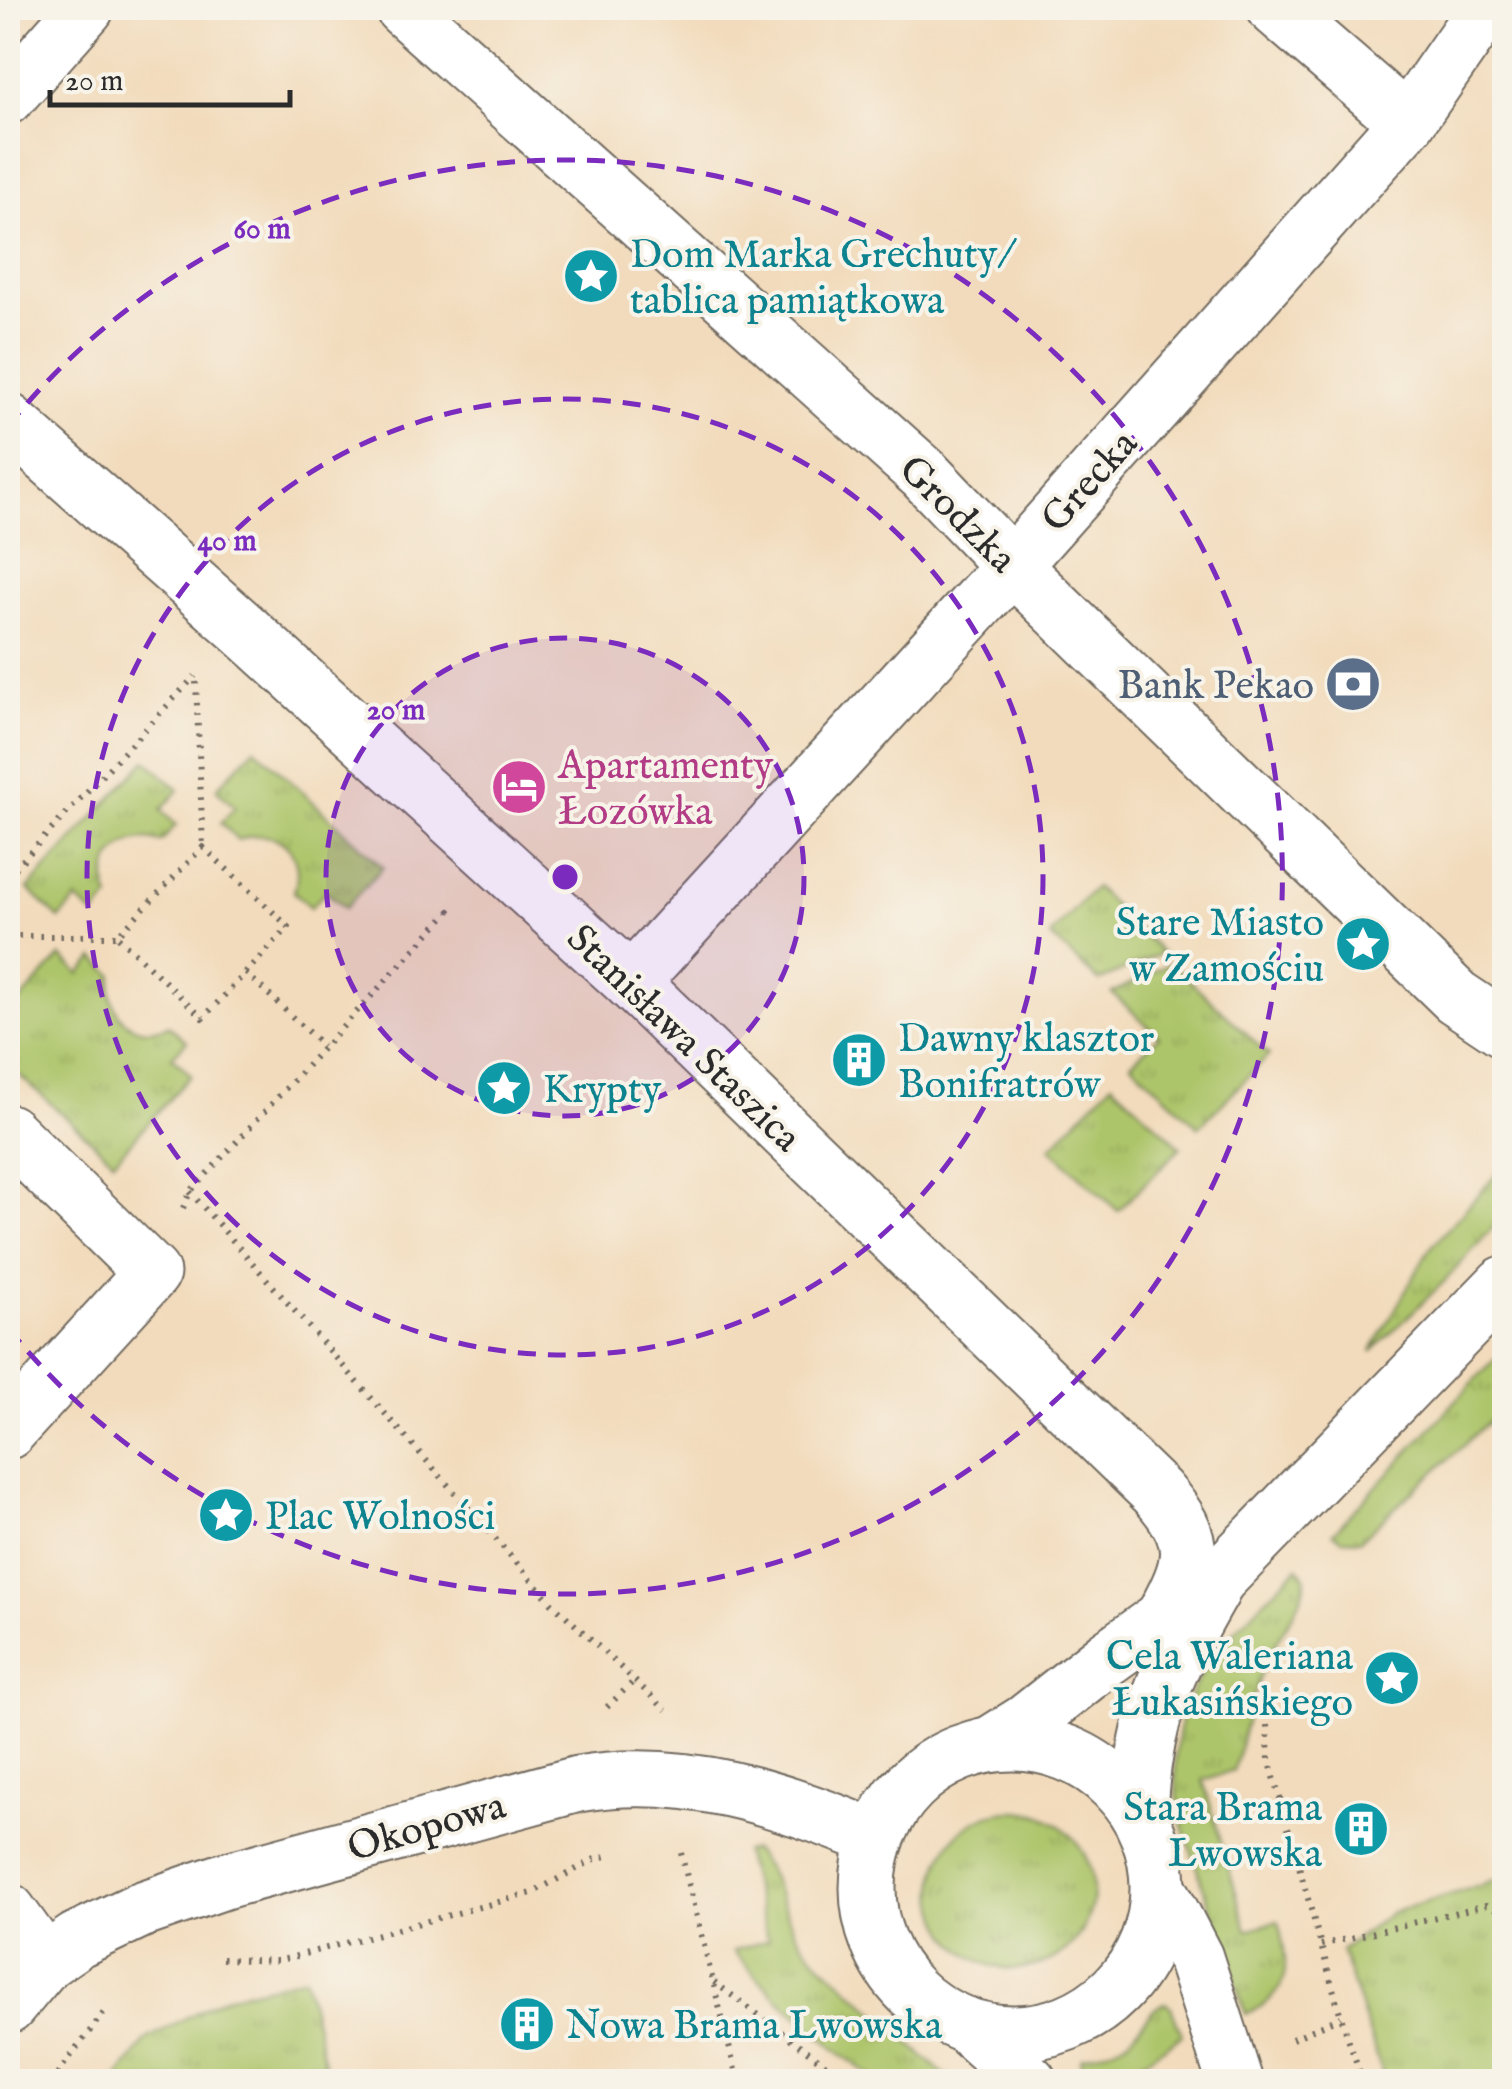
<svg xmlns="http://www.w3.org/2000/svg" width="1512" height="2089" font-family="'IM FELL English',serif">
<defs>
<pattern id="grass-tufts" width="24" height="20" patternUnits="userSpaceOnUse" patternTransform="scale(2.5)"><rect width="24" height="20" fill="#adc56a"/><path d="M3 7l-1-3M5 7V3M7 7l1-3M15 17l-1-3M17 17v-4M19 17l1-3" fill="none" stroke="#95a95c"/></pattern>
</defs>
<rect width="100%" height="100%" fill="#f7f3e8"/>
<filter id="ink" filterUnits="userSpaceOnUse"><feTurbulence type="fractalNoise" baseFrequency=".01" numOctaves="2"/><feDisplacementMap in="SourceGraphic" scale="20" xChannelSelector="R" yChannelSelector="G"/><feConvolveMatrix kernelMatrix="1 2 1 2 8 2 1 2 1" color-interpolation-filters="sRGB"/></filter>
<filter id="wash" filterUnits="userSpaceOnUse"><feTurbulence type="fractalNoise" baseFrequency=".0048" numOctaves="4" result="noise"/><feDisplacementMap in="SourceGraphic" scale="40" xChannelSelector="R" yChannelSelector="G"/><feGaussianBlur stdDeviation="2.25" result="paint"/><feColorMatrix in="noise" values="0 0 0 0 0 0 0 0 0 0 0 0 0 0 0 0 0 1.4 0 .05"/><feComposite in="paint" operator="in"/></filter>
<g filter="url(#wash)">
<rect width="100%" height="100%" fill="#f2dbbc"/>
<g fill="url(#grass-tufts)" stroke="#6c784a" stroke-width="2.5">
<path d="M255,748L383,867L345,908L326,891L311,907L294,892C307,851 277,825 238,840L221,823L235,807L216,789Z"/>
<path d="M146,760L179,790L161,810L176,825L161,842C125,829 95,863 110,898L94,915L77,900L59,919L28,889Z"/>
<polygon points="1095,887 1162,953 1099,981 1050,936"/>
<path d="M61,956L80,974L95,958L113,975C103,1011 132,1042 168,1025L187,1041L172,1057L191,1075L114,1161L8,1065V1015Z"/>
<polygon points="1171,963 1269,1055 1199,1127 1131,1063 1159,1036 1112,993"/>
<polygon points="1112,1083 1181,1147 1118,1211 1050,1148"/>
<polygon points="1504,1166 1504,1215 1445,1281 1371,1352 1429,1250"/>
<polygon points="1504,1349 1504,1408 1360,1540 1342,1539 1333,1533"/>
<path d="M1298,1567L1306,1578C1304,1606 1281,1629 1269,1655C1252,1691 1244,1731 1234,1770L1203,1780L1247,1930L1278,1921C1288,1963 1295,1995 1246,2014L1184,1830C1152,1700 1213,1652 1298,1567Z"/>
<circle cx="1014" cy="1890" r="79"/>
<polygon points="753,1850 768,1869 794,1930 812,1955 951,2081 879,2081 841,2054 777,1998 733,1951 768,1940 744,1852"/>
<polygon points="1504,1878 1504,2081 1385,2081 1341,1950 1391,1913"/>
<polygon points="305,1977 328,2081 115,2081 147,2039 225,1997"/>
<path d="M1166,2003L1171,2007L1182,2035L1113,2081H1096L1082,2068L1081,2058C1095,2052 1111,2051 1126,2041C1141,2031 1149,2007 1166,2003Z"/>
</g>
</g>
<g filter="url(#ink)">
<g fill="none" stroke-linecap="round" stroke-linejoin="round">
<g stroke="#71695e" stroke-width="59">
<g id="street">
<polyline points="403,8 924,474 1012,566 1456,997 1504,1029"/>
<polyline points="1275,8 1407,122"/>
<polyline points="8,96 86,8"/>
<path d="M8,421L241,627L631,982L1157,1492C1200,1541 1193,1562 1164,1616"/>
<polyline points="631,982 1012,566 1407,122 1486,8"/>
<polyline points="8,1132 152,1273 8,1431"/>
<circle cx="1013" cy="1888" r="145"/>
<polyline points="991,1744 1026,1722 1107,1658 1219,1578 1504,1284"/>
<path d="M1139,1814C1143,1718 1166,1671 1213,1589"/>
<polyline points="1159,1889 1195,1958 1235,2082"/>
<polyline points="8,1911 45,1962"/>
<path d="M8,2006L45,1962L77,1940L140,1910L224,1881L578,1784C682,1765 781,1799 876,1838"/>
<polyline points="967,2026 1029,2082"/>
</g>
</g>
<g stroke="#71695e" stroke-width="6" stroke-dasharray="2.5 8" stroke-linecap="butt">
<polyline points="196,682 203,847"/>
<polygon points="203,847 289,927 203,1018 117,936"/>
<polyline points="8,876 195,676"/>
<polyline points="8,936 117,936"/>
<polyline points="246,973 323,1046"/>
<polyline points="190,1192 551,1602 666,1710"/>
<polyline points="183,1208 190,1192 202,1179 450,911 451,913"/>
<polyline points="607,1707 635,1680"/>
<polyline points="1267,1725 1269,1759 1341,2017 1363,2082"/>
<polyline points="681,1853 738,2082"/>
<polyline points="1321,1945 1486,1905 1504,1911"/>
<polyline points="222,1959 278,1961 532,1893 595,1859 611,1855"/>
<polyline points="714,1982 849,2082"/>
<polyline points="1292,2039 1341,2017"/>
<polyline points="51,2082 105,2011"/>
</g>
<use href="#street" stroke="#fff" stroke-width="55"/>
</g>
</g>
<circle cx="565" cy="877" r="239" fill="#7b2cbf" fill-opacity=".12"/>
<g fill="none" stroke="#7b2cbf" stroke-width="5" stroke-dasharray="18 12">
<circle cx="565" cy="877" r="239"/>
<circle cx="565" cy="877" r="478"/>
<path d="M8 426A717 717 0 1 1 8 1328"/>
</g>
<defs>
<g id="sight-disc" transform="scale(2.875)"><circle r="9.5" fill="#0f9aa8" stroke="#f7f3e8"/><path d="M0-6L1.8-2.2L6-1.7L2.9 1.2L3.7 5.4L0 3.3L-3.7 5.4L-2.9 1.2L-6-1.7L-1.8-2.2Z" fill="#fff"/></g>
<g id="bank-disc" transform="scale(2.875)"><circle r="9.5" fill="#5c6f8a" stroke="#f7f3e8"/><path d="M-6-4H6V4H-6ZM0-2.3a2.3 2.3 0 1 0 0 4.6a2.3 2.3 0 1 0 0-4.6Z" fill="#fff"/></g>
<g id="hotel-disc" transform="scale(2.875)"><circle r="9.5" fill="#d1479c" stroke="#f7f3e8"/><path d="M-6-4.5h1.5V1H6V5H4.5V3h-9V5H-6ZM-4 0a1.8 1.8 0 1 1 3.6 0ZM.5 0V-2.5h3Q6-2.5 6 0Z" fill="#fff"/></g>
<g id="building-disc" transform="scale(2.875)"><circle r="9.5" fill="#0f9aa8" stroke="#f7f3e8"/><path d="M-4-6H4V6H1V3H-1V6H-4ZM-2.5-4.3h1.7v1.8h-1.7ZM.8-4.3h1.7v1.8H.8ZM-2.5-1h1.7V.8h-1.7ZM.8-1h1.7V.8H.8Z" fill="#fff"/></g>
</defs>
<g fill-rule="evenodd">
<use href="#sight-disc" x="591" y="276"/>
<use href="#bank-disc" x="1353" y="684"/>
<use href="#hotel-disc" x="519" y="787"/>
<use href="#sight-disc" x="1363" y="944"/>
<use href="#building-disc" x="859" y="1060"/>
<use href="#sight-disc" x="504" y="1088"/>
<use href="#sight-disc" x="226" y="1515"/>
<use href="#sight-disc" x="1392" y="1678"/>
<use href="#building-disc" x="1361" y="1829"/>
<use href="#building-disc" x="527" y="2024"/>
</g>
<g text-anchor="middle" stroke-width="8" stroke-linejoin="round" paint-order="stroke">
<g font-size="40" fill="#0d838f" stroke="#f7f3e8" text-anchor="start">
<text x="630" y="267">Dom Marka Grechuty/<tspan x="630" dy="46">tablica pamiątkowa</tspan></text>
<text x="1324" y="935" text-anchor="end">Stare Miasto<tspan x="1324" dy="46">w Zamościu</tspan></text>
<text x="898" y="1051">Dawny klasztor<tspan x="898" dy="46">Bonifratrów</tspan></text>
<text x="543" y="1102">Krypty</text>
<text x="265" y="1529">Plac Wolności</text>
<text x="1353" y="1669" text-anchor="end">Cela Waleriana<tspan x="1353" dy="46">Łukasińskiego</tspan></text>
<text x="1322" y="1820" text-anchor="end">Stara Brama<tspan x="1322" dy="46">Lwowska</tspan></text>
<text x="566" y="2038">Nowa Brama Lwowska</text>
</g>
<g font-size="40" fill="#2b2b2b" stroke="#f7f3e8">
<text transform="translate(1088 480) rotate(-48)" y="14">Grecka</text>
<text transform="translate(959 513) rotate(45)" y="14">Grodzka</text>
<text transform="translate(685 1037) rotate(44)" y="14">Stanisława Staszica</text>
<text transform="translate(426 1825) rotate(-16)" y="14">Okopowa</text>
</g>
<g font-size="40" fill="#4e5e75" stroke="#f7f3e8" text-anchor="end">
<text x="1314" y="698">Bank Pekao</text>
</g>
<g font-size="40" fill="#b23c85" stroke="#f7f3e8" text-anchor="start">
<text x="558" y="778">Apartamenty<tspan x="558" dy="46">Łozówka</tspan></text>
</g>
</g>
<circle cx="565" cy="877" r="15" fill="#7b2cbf" stroke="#f7f3e8" stroke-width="5"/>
<g font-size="30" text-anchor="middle" font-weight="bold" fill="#7b2cbf" stroke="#f7f3e8" stroke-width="8" stroke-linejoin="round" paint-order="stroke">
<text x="262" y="238">60 m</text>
<text x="227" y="550">40 m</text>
<text x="396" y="719">20 m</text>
</g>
<rect width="1512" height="2089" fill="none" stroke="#f7f3e8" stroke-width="40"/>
<path d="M50 90v15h240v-15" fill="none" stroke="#2b2b2b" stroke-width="5"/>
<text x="65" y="90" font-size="30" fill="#2b2b2b" stroke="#f7f3e8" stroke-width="8" paint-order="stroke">20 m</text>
</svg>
